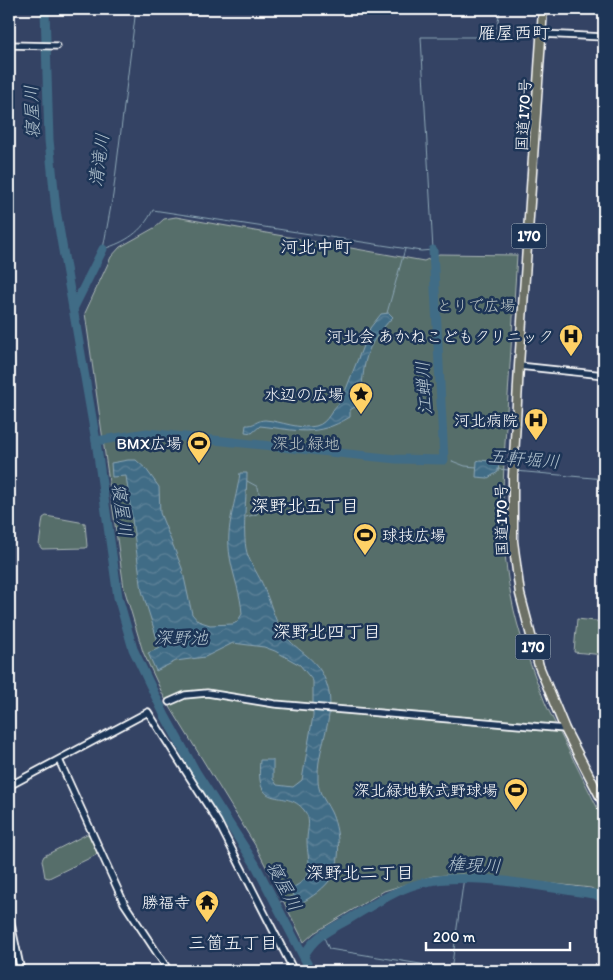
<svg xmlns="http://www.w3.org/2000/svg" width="613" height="980" font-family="Itim,'Klee One',sans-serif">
<defs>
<pattern id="water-waves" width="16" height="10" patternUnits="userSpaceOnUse" patternTransform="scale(1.25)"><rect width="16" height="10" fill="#416c86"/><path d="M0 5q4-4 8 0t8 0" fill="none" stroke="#5e8298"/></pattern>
</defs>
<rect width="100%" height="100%" fill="#344364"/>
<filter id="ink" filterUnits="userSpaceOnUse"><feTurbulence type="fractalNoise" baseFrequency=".02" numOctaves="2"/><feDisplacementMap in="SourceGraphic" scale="10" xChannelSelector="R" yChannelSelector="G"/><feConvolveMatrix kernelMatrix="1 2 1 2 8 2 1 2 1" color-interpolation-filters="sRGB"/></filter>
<g filter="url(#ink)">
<g fill="#566e6b" stroke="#aab6b5">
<path d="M176,217L424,261L439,254L517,255C514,307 510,359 507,411C503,473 499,535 511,596C518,634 532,669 546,705L604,821V895L591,888L462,874L433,876L384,891L314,933L304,942L255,845L164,697L143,652L124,588L85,313L111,257L120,247L154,228L164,219Z"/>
<polygon points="46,516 85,523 87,546 86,548 42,549 39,545 43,518"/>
<polygon points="577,619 604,622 604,655 574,652"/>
<polygon points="87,834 91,836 97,851 96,855 49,878 45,877 42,860 44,856"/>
</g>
<g fill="url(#water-waves)" stroke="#8da7b6">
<path d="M389,313L393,317C362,349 365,361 360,404L350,410V417C315,438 298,430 260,426L252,433L245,432L246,425C254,426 257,420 265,420C281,421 299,430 316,426C329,423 331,408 341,402L370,328L381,314Z"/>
<path d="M128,460H136L146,469L159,487L160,513L182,568L192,614L198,621L210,625L233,624L237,622L242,614C241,594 233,576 230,557C225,526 236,503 240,473H247C247,494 241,538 248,556C253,568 262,580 266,593C272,607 275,622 284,634C298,653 319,658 327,685C337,714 318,745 318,774C317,793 323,796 331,812C339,829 342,858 333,875C326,888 312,897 299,904L290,889C318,876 307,864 307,840C307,829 312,820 304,810C285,786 255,815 260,760H273V779L277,785L293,787L302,780L313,716V681L300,665L275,651L264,647L233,643L205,657L176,661L156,671L148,653L160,648L142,591L126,476L112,477L111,463Z"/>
<polygon points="480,460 499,462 498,472 488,478 476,477 477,461"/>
</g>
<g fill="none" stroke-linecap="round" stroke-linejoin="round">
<g stroke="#8da7b6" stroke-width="1">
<path d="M136,9L113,195L103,249C126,242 142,232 153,210L421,251L433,250L421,37H492L496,34L500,9"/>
<polyline points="387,313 405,249"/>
<polyline points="452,461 465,466 477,467"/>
<polyline points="498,469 509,470"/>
<polyline points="515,471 604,479"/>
<polyline points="246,517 257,514 260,499 258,487 247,481"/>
<polyline points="276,904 293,896"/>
<polyline points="323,935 329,949 451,969"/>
<polyline points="451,971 464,877"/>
</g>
<g stroke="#416c86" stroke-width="9">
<polyline points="45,9 49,140 56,210 96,441 118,597 133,649 165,716 196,772 255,864 311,971"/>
<polyline points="73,309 103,249"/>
<polyline points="96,441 147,433 396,459 444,460 433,250"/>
<path d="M304,956C314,936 330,930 349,919C372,905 395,890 421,883C469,870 545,888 595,894L604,899"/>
</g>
<g stroke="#fff" stroke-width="9">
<g id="secondary">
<polyline points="542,34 604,37"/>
<polyline points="9,45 57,46"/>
<polyline points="519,366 604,375"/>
<polyline points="169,702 185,695 207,693 275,704 565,729"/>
<polyline points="59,760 124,903 169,971"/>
<polyline points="9,786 148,712 218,822 294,971"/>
<polyline points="9,914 21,971"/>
</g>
</g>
<g stroke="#fff" stroke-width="11">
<polyline id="highway" points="543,9 519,366 513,476 513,541 520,594 539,666 565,729 604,804"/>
</g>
<use href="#secondary" stroke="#1d3557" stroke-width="5.5"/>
<use href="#highway" stroke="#6c7065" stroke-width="8"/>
</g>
</g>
<defs>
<g id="hospital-pin" transform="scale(1.25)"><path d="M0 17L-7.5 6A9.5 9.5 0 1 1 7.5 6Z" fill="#ffd166" stroke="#1d3557"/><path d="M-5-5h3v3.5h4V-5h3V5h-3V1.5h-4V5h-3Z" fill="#111"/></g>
<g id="sight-pin" transform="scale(1.25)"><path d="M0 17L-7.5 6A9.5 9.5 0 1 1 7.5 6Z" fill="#ffd166" stroke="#1d3557"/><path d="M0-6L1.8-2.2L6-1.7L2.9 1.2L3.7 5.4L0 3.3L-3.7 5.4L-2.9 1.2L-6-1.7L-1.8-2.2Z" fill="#111"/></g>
<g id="stadium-pin" transform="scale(1.25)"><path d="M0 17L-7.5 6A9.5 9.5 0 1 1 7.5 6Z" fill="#ffd166" stroke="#1d3557"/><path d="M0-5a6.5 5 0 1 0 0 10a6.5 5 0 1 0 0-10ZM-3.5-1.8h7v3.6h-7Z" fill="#111"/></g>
<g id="temple-pin" transform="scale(1.25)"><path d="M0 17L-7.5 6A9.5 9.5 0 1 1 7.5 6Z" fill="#ffd166" stroke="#1d3557"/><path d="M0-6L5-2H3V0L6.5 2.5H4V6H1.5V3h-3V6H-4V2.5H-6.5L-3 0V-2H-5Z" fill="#111"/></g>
</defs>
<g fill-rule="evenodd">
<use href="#hospital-pin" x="571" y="336"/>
<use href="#sight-pin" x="361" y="394"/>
<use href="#hospital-pin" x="536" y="420"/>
<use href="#stadium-pin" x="199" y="443"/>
<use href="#stadium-pin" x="365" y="535"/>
<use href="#stadium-pin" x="516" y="790"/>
<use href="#temple-pin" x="207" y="902"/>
</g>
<g text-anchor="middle" stroke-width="5" stroke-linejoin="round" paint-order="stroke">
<g fill="#1d3557" stroke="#bbc2cd" stroke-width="1">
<rect x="511.5" y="223.5" width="35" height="25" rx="4"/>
<rect x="515.5" y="634.5" width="35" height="25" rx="4"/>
</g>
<g font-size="15" font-weight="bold" fill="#fff">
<text x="529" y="241">170</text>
<text x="533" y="652">170</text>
</g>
<g font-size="16" fill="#fff" stroke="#1d3557">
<text transform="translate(523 115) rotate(-87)" y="6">国道170号</text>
<text transform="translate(501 520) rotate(-91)" y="6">国道170号</text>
</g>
<g font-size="16" fill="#bbc5c4" stroke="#1d3557">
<text x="476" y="311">とりで広場</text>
<text x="306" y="449">深北 緑地</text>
</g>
<g font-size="16" fill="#fff" stroke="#1d3557" text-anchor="end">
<text x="554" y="342">河北会 あかねこどもクリニック</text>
<text x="344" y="400">水辺の広場</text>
<text x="518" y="426">河北病院</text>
<text x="182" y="449">BMX広場</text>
<text x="382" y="541" text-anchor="start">球技広場</text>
<text x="498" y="796">深北緑地軟式野球場</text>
<text x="190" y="908">勝福寺</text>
</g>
<g font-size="18" fill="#fff" stroke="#1d3557">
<text x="514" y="39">雁屋西町</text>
<text x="316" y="253">河北中町</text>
<text x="305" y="512">深野北五丁目</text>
<text x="327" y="638">深野北四丁目</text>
<text x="360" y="879">深野北二丁目</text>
<text x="233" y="949">三箇五丁目</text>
</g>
<g font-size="18" font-style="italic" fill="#b3c4cf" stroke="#1d3557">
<text transform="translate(32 112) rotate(-92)" y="6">寝屋川</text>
<text transform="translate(99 160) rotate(-82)" y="6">清滝川</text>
<text transform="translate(424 388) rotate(-93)" y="6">江蝉川</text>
<text transform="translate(524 459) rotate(5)" y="6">五軒堀川</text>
<text transform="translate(122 510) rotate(82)" y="6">寝屋川</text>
<text x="181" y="644">深野池</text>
<text transform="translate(474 865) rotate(3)" y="6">権現川</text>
<text transform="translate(284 886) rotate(62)" y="6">寝屋川</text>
</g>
</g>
<rect width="613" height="980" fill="none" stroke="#1d3557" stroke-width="30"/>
<rect x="15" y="15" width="583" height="950" fill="none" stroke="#fff" stroke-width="2" filter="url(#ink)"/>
<path d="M426 942v8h144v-8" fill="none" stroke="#ffffff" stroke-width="2.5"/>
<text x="433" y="942" font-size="15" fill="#ffffff" stroke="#1d3557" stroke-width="4" paint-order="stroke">200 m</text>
</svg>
